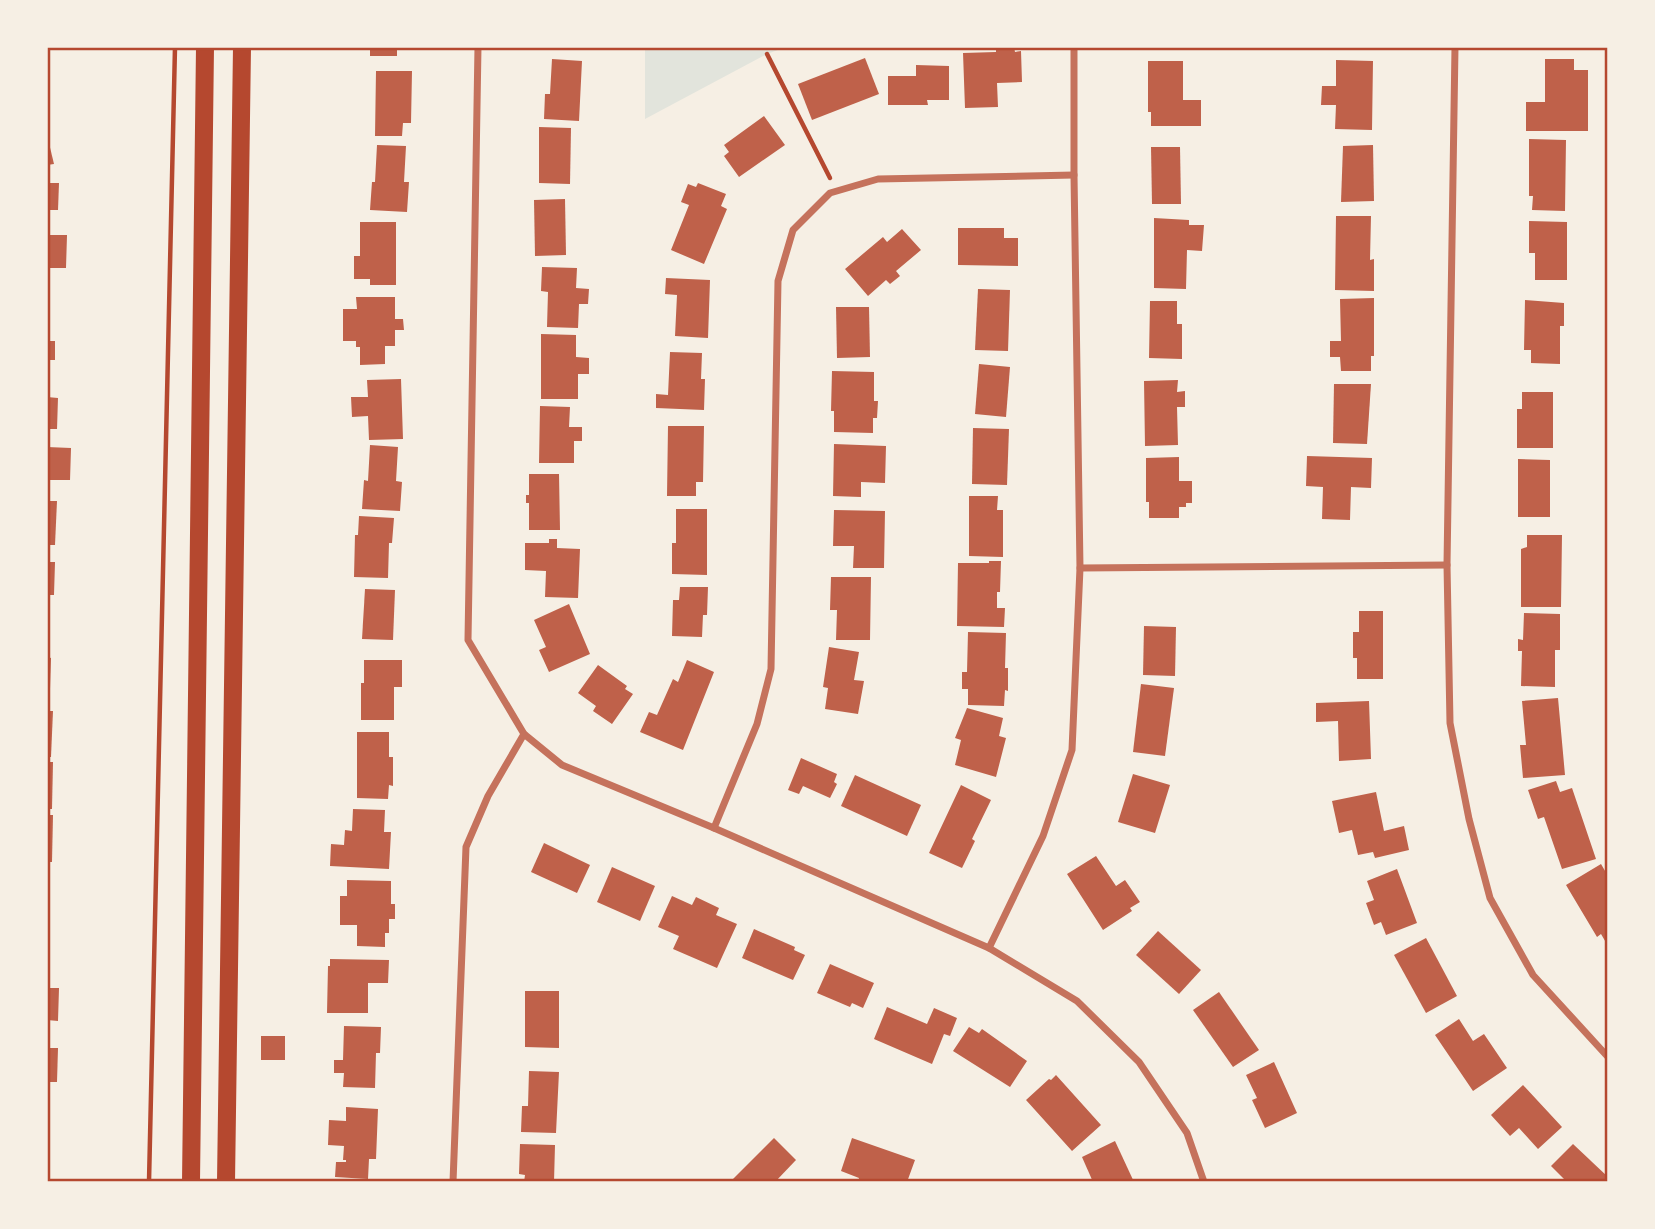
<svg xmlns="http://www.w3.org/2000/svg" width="1655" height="1229" font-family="Signika,sans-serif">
<rect width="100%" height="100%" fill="#f6efe4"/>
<polygon fill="#e2e4dc" points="645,47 786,47 767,54 645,119"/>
<g fill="#bf614a">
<rect x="370" y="47" width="27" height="9"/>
<polygon points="996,47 1014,47 1015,52 1021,51 1022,82 997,83 998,107 965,108 963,53 996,52"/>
<polygon points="865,58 879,94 812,120 798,84"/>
<polygon points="552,59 582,61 579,121 544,119 545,94 550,94"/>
<polygon points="1545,59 1574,59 1574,70 1588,70 1588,131 1526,131 1526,102 1545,102"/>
<polygon points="1336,60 1373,61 1372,130 1335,129 1336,105 1321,105 1322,86 1336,86"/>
<polygon points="1148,61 1183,61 1183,100 1201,100 1201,126 1151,126 1151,112 1148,112"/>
<polygon points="916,65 949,66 949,100 927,100 928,105 888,105 888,76 916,76"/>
<polygon points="376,71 412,71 411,123 403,123 402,136 375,136"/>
<polygon points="764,116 785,145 739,177 724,156 729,152 724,145"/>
<polygon points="539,127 571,128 570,184 539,183"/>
<polygon points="47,135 54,164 47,165"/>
<polygon points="1529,139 1566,140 1565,211 1532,210 1533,196 1529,196"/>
<polygon points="377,145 406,146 404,182 409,182 407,212 370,210 372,182 375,182"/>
<polygon points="1373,145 1374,201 1341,202 1343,146"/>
<polygon points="1151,147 1180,147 1181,204 1152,204"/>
<polygon points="47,183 59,183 58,210 47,210"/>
<polygon points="698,183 726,194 721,206 727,209 704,264 671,250 689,205 681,202 688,184 696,187"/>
<polygon points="565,199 566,255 535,256 534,200"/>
<polygon points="1336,216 1371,216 1370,260 1374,259 1374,291 1335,290"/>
<polygon points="1154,218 1189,220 1189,225 1204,225 1202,251 1187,250 1186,289 1154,288"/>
<polygon points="1529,221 1567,222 1567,280 1535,280 1535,253 1529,253"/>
<polygon points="360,222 396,222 396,285 370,285 370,279 354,279 354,256 360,256"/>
<polygon points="958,228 1004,228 1004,238 1018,238 1018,266 958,265"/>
<polygon points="902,229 921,250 896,271 900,276 890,284 886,280 868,296 845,269 883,237 887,242"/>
<polygon points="47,235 67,235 66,268 47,268"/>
<polygon points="542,267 577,268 576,288 589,289 588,304 579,304 578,328 547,327 548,292 541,291"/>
<polygon points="666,278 710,280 708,338 675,336 677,295 665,294"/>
<polygon points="978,289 1010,290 1008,351 975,350"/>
<polygon points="356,297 395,297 395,319 403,319 404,330 395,330 395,346 385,346 385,364 360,365 360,347 356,347 356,341 343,341 343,309 357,309"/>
<polygon points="1374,298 1374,356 1371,356 1371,371 1341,371 1340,357 1330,357 1330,341 1341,341 1340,299"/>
<polygon points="1525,300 1564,303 1564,326 1560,326 1560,364 1531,363 1531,350 1524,350"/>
<polygon points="1150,301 1177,301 1177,324 1182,324 1182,359 1149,358"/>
<polygon points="836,307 869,307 870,357 837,358"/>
<polygon points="541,334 576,335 576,357 589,358 589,374 578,374 578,399 541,399"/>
<rect x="47" y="341" width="8" height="19"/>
<polygon points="670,352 702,353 701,379 705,379 704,410 656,408 656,394 668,395"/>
<polygon points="979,364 1010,367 1006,417 975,414"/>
<polygon points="832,371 874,372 874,401 878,401 877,418 873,418 873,433 834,432 834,411 831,411"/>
<polygon points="401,379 403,439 369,440 368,416 352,417 351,397 368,397 367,380"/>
<polygon points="1178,380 1177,392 1185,391 1185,407 1177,407 1178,445 1145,446 1144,381"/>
<polygon points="1334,384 1371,384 1367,444 1333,443"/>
<polygon points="1522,392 1553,392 1553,448 1517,448 1517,409 1522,409"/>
<polygon points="47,397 58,398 57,429 47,429"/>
<polygon points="540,406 570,407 569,427 582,427 582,441 574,441 574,463 539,463"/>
<polygon points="668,426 704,426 703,482 696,482 696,496 667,496"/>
<polygon points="973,428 1009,429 1007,485 972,484"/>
<polygon points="834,444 886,446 885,483 861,482 861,497 833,496"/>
<polygon points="370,445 398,447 396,481 402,482 400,511 362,509 364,480 368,481"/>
<polygon points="47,447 71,448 70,480 47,480"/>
<polygon points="1307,456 1372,458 1371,488 1351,487 1350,520 1322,519 1323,487 1306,486"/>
<polygon points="1179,457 1179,481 1192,481 1192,503 1186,503 1186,507 1179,507 1179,518 1149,518 1149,502 1146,502 1146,458"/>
<polygon points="1518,459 1550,460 1550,517 1518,517"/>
<polygon points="529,474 559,474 560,530 529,530 529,503 526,503 526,495 529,495"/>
<polygon points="969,496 998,496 997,510 1003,510 1003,557 969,556"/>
<polygon points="47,501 57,501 55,545 47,545"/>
<polygon points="676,509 707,509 707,575 672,574 672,543 676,543"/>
<polygon points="834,510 885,511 884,568 853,568 854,546 833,546"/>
<polygon points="359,516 394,518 392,543 389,543 388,578 354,577 355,535 358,535"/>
<polygon points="1527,535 1562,535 1561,607 1521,607 1521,549 1527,547"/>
<polygon points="549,539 557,539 557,548 580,549 578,598 545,597 546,571 525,570 525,543 549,543"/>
<polygon points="989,561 1001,561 1000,592 997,592 997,608 1005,608 1004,627 957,626 958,563 989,563"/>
<polygon points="47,562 55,562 54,595 47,595"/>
<polygon points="831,577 871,577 870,640 836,640 837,610 830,610"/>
<polygon points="680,587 708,587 707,615 703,615 702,637 672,636 673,600 679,600"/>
<polygon points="365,589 395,590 393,640 362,639"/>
<rect x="47" y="603" width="3" height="20"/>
<polygon points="569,604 590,654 549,672 539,650 546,647 534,620"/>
<polygon points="1359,611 1383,611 1383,679 1357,679 1357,658 1353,658 1353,632 1359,632"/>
<polygon points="1524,613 1560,614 1560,650 1555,650 1555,687 1521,686 1522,651 1518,651 1518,639 1523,640"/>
<polygon points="1144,626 1176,627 1175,676 1143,675"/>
<polygon points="968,632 1006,633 1005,668 1008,668 1008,691 1005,690 1004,706 968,705 968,689 962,689 962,672 967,672"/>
<polygon points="829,647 859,652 854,680 864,681 858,714 825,709 828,688 823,687"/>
<polygon points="47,657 51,658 50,688 47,688"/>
<polygon points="364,660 402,660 402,687 394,687 394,720 361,720 361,683 364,683"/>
<polygon points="687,660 714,672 683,750 640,732 649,712 657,715 673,679 678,682"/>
<polygon points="598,665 627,686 625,689 633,694 612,724 593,711 596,706 578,693"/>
<polygon points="1141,684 1174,688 1165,756 1133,752"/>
<polygon points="1558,698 1565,775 1523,778 1520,745 1526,745 1522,701"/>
<polygon points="1369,701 1371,759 1339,761 1338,721 1316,722 1316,703"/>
<polygon points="967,708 1003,718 999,736 1006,738 996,777 955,765 961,740 955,738"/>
<polygon points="47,711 53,711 51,757 47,757"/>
<polygon points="357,732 389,732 389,757 393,757 393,786 389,785 388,799 357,798"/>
<polygon points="801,758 837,774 834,782 837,784 830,798 803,786 799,794 788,790"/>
<polygon points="47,762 53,762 52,809 47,809"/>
<polygon points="1133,774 1170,785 1155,833 1118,822"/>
<polygon points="855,775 921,805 907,836 841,806"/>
<polygon points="1556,781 1560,792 1572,788 1596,859 1562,869 1544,817 1538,819 1528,790"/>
<polygon points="961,785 991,800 972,839 975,841 962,868 929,853"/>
<polygon points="1376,792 1384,831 1404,826 1409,850 1375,858 1373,852 1358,855 1352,830 1339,833 1332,801"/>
<polygon points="353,809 385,810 384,832 391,832 389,869 330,866 331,844 344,845 345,830 352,831"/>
<polygon points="47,815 53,815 52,862 47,862"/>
<polygon points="544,843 590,865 577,893 531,872"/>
<polygon points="1096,856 1116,886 1125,880 1140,902 1130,908 1132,911 1103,930 1067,874"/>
<polygon points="1601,864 1608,876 1608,946 1601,934 1597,937 1566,885"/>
<polygon points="612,867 655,886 640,921 597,902"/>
<polygon points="1397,869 1417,923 1386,935 1381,922 1374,925 1366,903 1374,900 1367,881"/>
<polygon points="347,880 391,881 391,904 395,904 395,919 389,919 389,933 385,933 385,947 357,946 357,925 340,925 340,896 347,896"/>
<polygon points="672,896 692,905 696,897 719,908 716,915 737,924 717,968 673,949 679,936 658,927"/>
<polygon points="754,929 795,947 794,950 805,955 793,980 742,958"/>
<polygon points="1158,931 1201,970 1179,994 1136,955"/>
<polygon points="1426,938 1457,996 1426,1013 1394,955"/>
<polygon points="330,959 389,960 388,983 368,983 368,1013 327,1013 328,966 330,966"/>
<polygon points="830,964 874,983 863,1008 852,1003 850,1007 817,993"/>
<polygon points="47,988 59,988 58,1021 47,1020"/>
<polygon points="525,991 559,991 559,1048 525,1047"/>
<polygon points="1219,992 1259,1050 1233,1067 1193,1010"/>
<polygon points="887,1007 927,1024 934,1008 957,1018 950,1036 944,1034 932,1064 874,1039"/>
<polygon points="1459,1019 1473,1041 1484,1034 1507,1068 1473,1091 1435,1035"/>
<polygon points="344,1026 381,1027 380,1053 376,1053 375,1088 343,1087 344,1073 334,1073 334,1060 343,1060"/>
<polygon points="969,1027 979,1033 982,1029 1027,1061 1010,1087 953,1051"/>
<rect x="261" y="1036" width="24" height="24"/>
<polygon points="47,1048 58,1048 57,1082 47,1082"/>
<polygon points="1274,1062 1297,1113 1265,1128 1252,1100 1257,1098 1246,1075"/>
<polygon points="529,1071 559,1072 556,1133 521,1132 522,1106 528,1106"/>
<polygon points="1056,1075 1101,1125 1072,1151 1026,1100 1049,1079 1051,1080"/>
<polygon points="1523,1085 1562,1127 1538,1149 1519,1128 1510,1136 1491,1115"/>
<polygon points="346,1107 378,1109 376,1159 369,1159 368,1179 335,1177 336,1162 346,1162 346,1160 343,1160 344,1146 328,1145 329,1120 346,1121"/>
<polygon points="774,1138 796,1160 775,1182 735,1182 733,1179"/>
<polygon points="852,1138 915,1160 907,1182 858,1182 859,1178 841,1171"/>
<polygon points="1115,1141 1134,1182 1093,1182 1082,1157"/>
<polygon points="520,1144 555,1145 554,1182 524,1182 525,1175 519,1174"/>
<polygon points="1573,1144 1608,1177 1605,1182 1567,1182 1551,1166"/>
</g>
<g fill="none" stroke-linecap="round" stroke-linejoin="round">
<g stroke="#b5482f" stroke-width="4.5">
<polyline points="767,54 830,178"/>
<polyline points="149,1182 175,47"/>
</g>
<g stroke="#c5725c" stroke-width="7">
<polyline points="478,47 468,640 524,734 562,765 714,828 989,948 1077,1001 1139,1062 1187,1133 1204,1182"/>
<polyline points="1455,47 1447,565 1450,723 1469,819 1490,898 1533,975 1608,1057"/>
<polyline points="1080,568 1447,565"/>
<polyline points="714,828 757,724 771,669 778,281 793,230 830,193 878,179 1074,175"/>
<polyline points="989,948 1043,836 1072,750 1080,568 1074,175 1074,47"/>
<polyline points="453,1182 466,847 488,796 524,734"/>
</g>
<g stroke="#b5482f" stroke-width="18">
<polyline points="191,1182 205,47"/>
<polyline points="226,1182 242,47"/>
</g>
</g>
<rect width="1655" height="1229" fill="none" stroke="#f6efe4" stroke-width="98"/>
<rect x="49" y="49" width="1557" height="1131" fill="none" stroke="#b5482f" stroke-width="2.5"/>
</svg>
